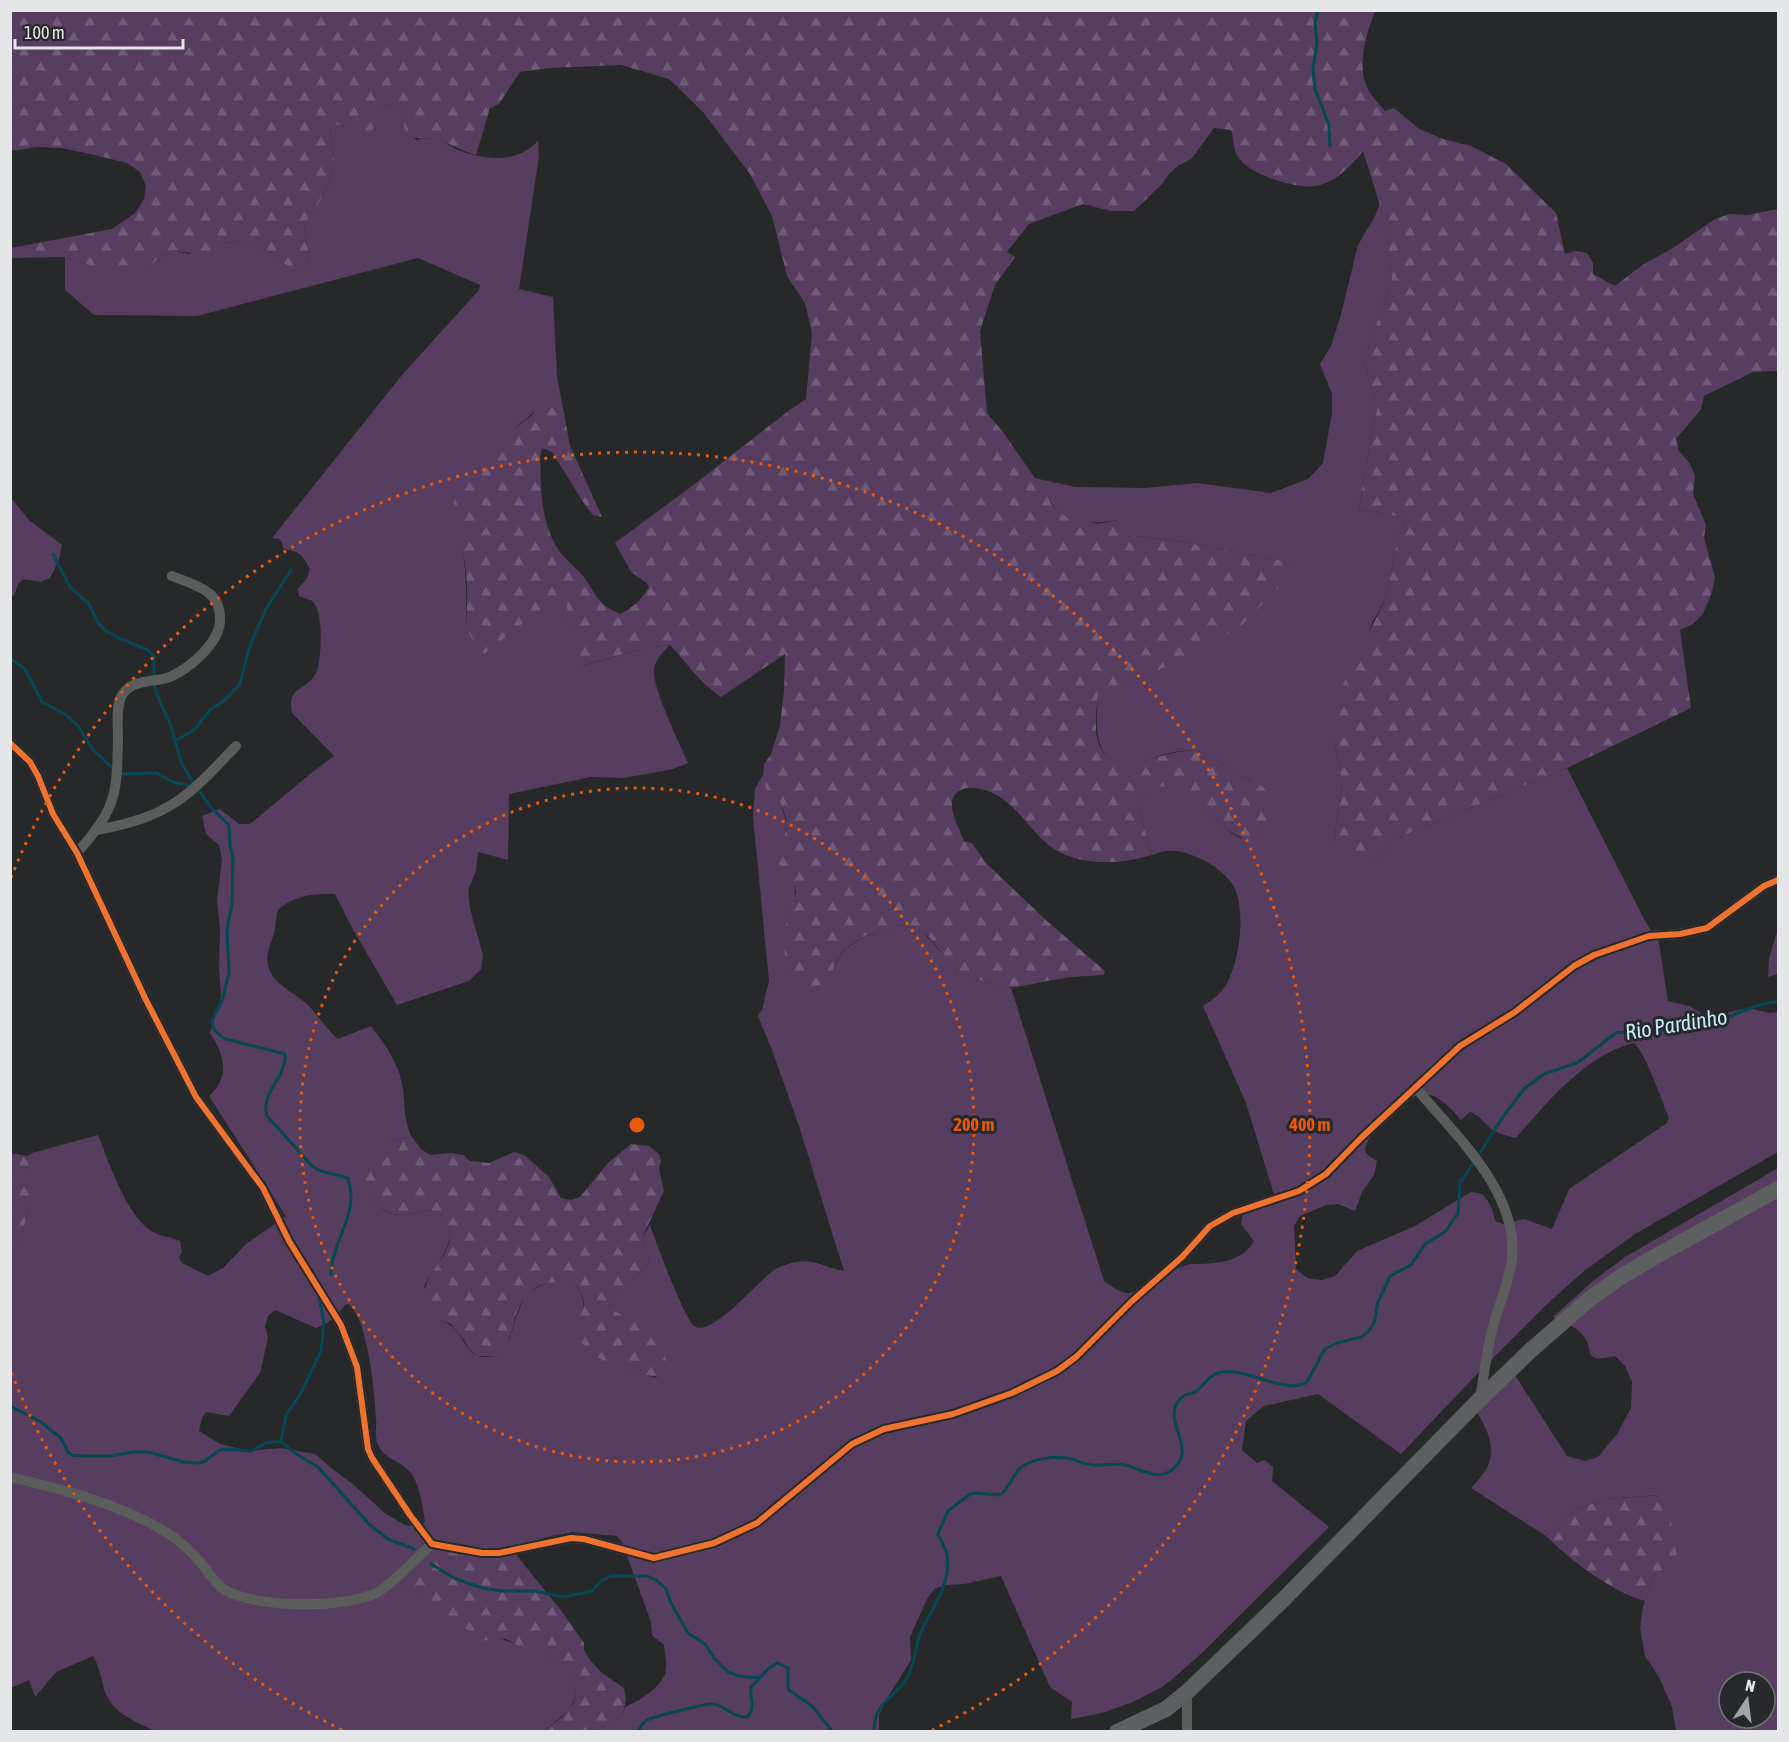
<svg xmlns="http://www.w3.org/2000/svg" width="1789" height="1742" font-family="'Asap Condensed',sans-serif">
<defs>
<pattern id="forest-firs" width="22" height="20" patternUnits="userSpaceOnUse" patternTransform="scale(1.5)"><rect width="22" height="20" fill="#573e60"/><path d="M5 1l3.5 6h-7zM16 11l3.5 6h-7z" fill="#6f5a77"/></pattern>
</defs>
<rect width="100%" height="100%" fill="#27282a"/>
<g fill="#573e60" fill-rule="evenodd">
<path d="M385,104L396,107L404,116V126L416,140C423,139 432,138 439,140C446,143 453,148 460,151C488,160 516,164 538,141L539,156L519,289L553,297L557,377L561,397C539,401 536,413 519,424L453,496C464,540 468,584 466,630L473,639L567,588L568,625L582,666L645,648L670,645C664,651 656,659 654,668C651,686 680,744 688,763L673,769L624,778L591,777L509,794L508,860L478,852L476,871L468,890L470,909L483,955L481,969L469,981L397,1005L351,926L335,894C317,893 292,896 278,910C276,916 276,922 275,928C272,947 260,958 274,978C282,988 297,995 307,1004C318,1015 326,1029 338,1039L371,1026C385,1044 400,1065 403,1089C405,1109 404,1117 411,1136C392,1140 390,1141 375,1154C366,1163 362,1169 365,1182C368,1198 382,1214 399,1215C415,1217 432,1200 446,1220C460,1241 433,1268 424,1286L441,1321C463,1327 463,1351 478,1356C484,1358 491,1356 497,1356L510,1338L515,1320L526,1293L550,1281H574C591,1308 580,1305 578,1333L598,1357L607,1362L626,1370L657,1378L627,1319L616,1313L609,1305L613,1291C625,1286 643,1273 649,1262L642,1238L650,1225C656,1242 684,1318 694,1326C711,1339 760,1279 774,1270C779,1267 785,1265 791,1263C813,1257 823,1267 844,1271L799,1126L772,1050L758,1016L762,1010L769,981L753,817L755,789L763,775V778L778,795L787,824L786,834L796,899L788,918L785,949L789,969L795,977L835,967L839,957L845,949L865,936L888,932L895,927L906,924L921,930L956,969L986,983L1011,988L1104,1281C1112,1286 1119,1293 1129,1293C1144,1292 1157,1278 1170,1272C1176,1269 1186,1264 1192,1264C1214,1264 1242,1263 1254,1241L1241,1224L1243,1213L1275,1198L1246,1103L1203,1006C1209,1002 1216,997 1221,992C1240,971 1247,908 1233,885C1225,873 1210,862 1197,857C1180,850 1169,848 1152,855L1139,811L1145,791C1181,768 1211,824 1240,838L1260,833L1268,814C1264,806 1258,787 1252,781C1250,778 1243,777 1240,775C1225,768 1213,753 1196,751C1179,749 1163,755 1147,760C1091,776 1096,730 1098,691L1153,673L1293,563L1179,541L1137,536L1118,520C1097,524 1064,526 1052,504C1043,489 1051,490 1034,478L1076,487L1145,488L1197,483L1271,493L1308,479L1323,463L1332,413V394L1320,364L1331,346L1340,318L1358,245L1375,216L1380,203L1392,278L1364,360L1377,408L1364,477L1359,509L1406,518L1396,545L1387,596L1372,623L1334,739L1342,783L1334,842L1373,859L1402,836L1567,768L1645,921L1659,943L1668,1001L1689,1006L1703,1014L1714,1016L1747,1008L1770,1013L1778,1012V1152L1635,1234L1584,1271L1546,1305L1479,1372L1401,1454L1318,1394L1264,1406L1246,1421L1242,1450L1257,1463L1265,1460L1273,1467L1272,1481L1329,1527L1203,1652L1176,1676L1162,1687L1133,1702L1102,1713L1071,1719L1072,1702L1050,1687L1001,1576L964,1584L946,1585L934,1589L927,1599L910,1637L911,1660L888,1697L879,1715V1731H598L607,1723L623,1714L625,1707C638,1702 660,1688 665,1674C668,1666 665,1654 664,1645L652,1635L651,1622L622,1542L617,1536L573,1532L547,1537L400,1583L499,1638L550,1657L566,1670L572,1678L576,1696L569,1710L544,1731H155C135,1721 113,1714 105,1692C101,1679 100,1668 93,1656L56,1672L35,1697L29,1680L11,1688L10,1249L22,1237L31,1197V1174L27,1156L32,1153L98,1135C110,1164 126,1216 153,1232C162,1237 171,1237 180,1241L182,1252L179,1257L182,1263L208,1276L223,1268L246,1244L286,1216L209,1096C231,1077 224,1054 210,1033L221,996L219,969L220,928L217,901L222,860L219,845L206,834L202,816L220,809L239,824H250L310,774L334,756L292,713C286,685 307,692 316,673C322,660 324,610 312,601C309,599 302,598 299,596L298,589L307,578L310,569C303,556 300,551 284,549L280,539L272,538L402,375L479,290L480,285L418,258L197,316L94,315L65,290V257L94,267L149,266L171,250L189,254L215,247L224,243L241,241L271,252L293,271L305,265L309,255L304,225C317,206 333,184 334,160C334,151 331,140 330,131L336,123L344,127L379,123V108ZM1634,1043C1646,1053 1662,1102 1669,1118L1667,1123L1569,1189L1552,1229L1524,1219L1503,1224L1495,1221C1493,1210 1490,1202 1482,1194L1471,1192L1415,1226L1357,1251L1335,1276L1322,1280L1307,1278L1296,1269L1294,1226L1300,1216L1326,1205L1338,1204L1355,1211L1362,1192L1374,1175L1377,1161L1369,1156L1365,1151C1366,1139 1376,1128 1385,1120C1418,1088 1429,1083 1461,1120L1470,1112C1481,1115 1486,1127 1495,1131C1501,1135 1509,1136 1516,1138C1546,1103 1587,1054 1634,1043ZM348,1304C368,1316 375,1396 376,1419C377,1425 375,1431 376,1437C379,1458 395,1458 407,1469C420,1480 422,1506 425,1521L420,1527L405,1525L386,1514L355,1486L330,1467L315,1454L281,1448L249,1451L220,1444L199,1431L202,1418L206,1412L229,1416L260,1373L268,1338L265,1326L268,1316L275,1310L316,1328C330,1323 336,1317 345,1305Z"/>
<polygon points="11,498 30,521 62,545 59,560 50,578 41,582 23,579 18,584 14,596 10,595"/>
<polygon points="1778,929 1778,974 1768,977 1769,958"/>
<path d="M1778,1168V1731H1676L1672,1707L1659,1677L1645,1656L1640,1628L1643,1607L1654,1573L1660,1495L1606,1499L1574,1510L1546,1536L1471,1488C1476,1482 1482,1476 1486,1470C1498,1449 1486,1425 1474,1408L1507,1363L1567,1456L1585,1461L1598,1457L1617,1434L1631,1408L1632,1382L1625,1366L1615,1356C1579,1364 1597,1350 1582,1334C1575,1326 1563,1322 1553,1317L1593,1281L1625,1257ZM1729,1682H1765V1718H1729Z"/>
</g>
<g fill="url(#forest-firs)">
<path d="M11,10L1375,11C1366,35 1355,69 1370,93C1374,99 1380,105 1385,111L1394,108L1419,129L1443,139L1471,146L1506,164L1556,213L1565,254L1576,251L1587,253L1593,263V274L1615,286L1641,266L1676,246L1715,219L1730,214L1747,215L1778,209V371L1753,372L1704,396L1701,409L1676,439L1679,451L1690,464L1695,476L1693,494L1706,525L1704,538L1715,577L1712,592L1703,614L1693,624L1680,630L1691,708L1567,768L1402,836L1373,859L1353,858L1334,843L1342,783L1334,739L1336,699L1387,596L1396,545L1406,518L1359,509L1364,477L1377,408L1364,360L1392,278L1380,205L1363,151C1351,165 1339,180 1320,185C1300,191 1249,175 1238,157C1233,150 1234,138 1231,130L1214,128L1191,159L1179,165L1169,174L1160,186L1134,211H1111L1083,204L1029,224L1007,252L1015,257L995,285L980,331L987,413L1003,432L1034,477L1045,486L1051,504L1059,513L1070,518L1098,524L1118,520L1128,521L1135,528L1137,536L1179,541L1293,563L1290,576L1240,627L1153,673L1098,692C1097,711 1090,743 1108,757C1128,773 1170,748 1196,751C1213,753 1225,768 1240,775C1251,781 1265,783 1268,796C1271,807 1268,822 1261,831C1232,866 1190,762 1145,792L1139,811L1152,855C1124,863 1094,866 1066,855C1031,842 1020,798 981,789C975,788 969,787 963,789C940,798 959,826 964,841L972,843L986,863L1048,922L1105,971L1104,975C1089,976 1074,976 1059,979C1024,984 1010,995 975,978C968,975 960,972 955,968C939,953 931,931 908,925C900,923 895,929 888,932C881,935 872,933 865,936C861,938 845,948 843,951C832,963 833,987 811,986C781,984 781,938 788,917C791,908 797,901 796,891C794,880 780,872 778,860C776,847 787,838 787,825C787,815 780,805 778,795L767,792L763,778L764,764L771,754L780,726L784,690L785,654L721,697C697,680 689,665 670,645L645,648L581,666L568,625L566,589L484,654L466,630C467,611 468,592 466,573C463,542 452,510 453,479L484,451L531,416L540,404L548,399L561,397L570,446L602,517L593,515L585,505L552,452L542,448L540,456C541,488 540,521 558,549C565,560 576,567 583,576C597,595 598,606 621,614L637,603L649,588L647,583L631,572L615,543L696,483L791,409L806,399L812,333L805,303L787,276L772,216L750,174L703,112L669,79L621,65L550,68L520,72L499,104L490,108L476,155C463,151 452,145 440,141C429,137 418,140 407,136L404,126V116L396,107L385,104L379,108V123L371,131H359L336,124L330,131C331,140 334,151 334,160C333,184 317,206 304,225L309,255L305,265L293,271L271,252L241,241L224,243L202,255L171,250L149,266L124,271L94,267L65,257L11,258V248L112,229L135,213L144,199L146,186L140,172L127,163L95,155L61,148L38,147L11,151Z"/>
<path d="M411,1136L421,1149L430,1155L451,1153L463,1155L470,1161L489,1163L514,1152L524,1155L549,1177L561,1198L571,1200L580,1197L608,1163L631,1144L649,1146L659,1154L661,1161L659,1169L664,1191L642,1238L649,1262C643,1273 625,1286 613,1291L609,1305C618,1316 630,1318 642,1326C658,1338 669,1356 667,1376C643,1380 585,1361 578,1334C573,1309 596,1313 574,1281C538,1281 524,1287 514,1322C511,1335 507,1347 497,1356H477L469,1349L464,1340L451,1324L431,1317C408,1273 457,1263 449,1228C448,1222 444,1216 439,1213C424,1205 413,1217 399,1215C377,1213 356,1185 365,1164C368,1157 375,1151 381,1147C390,1140 400,1139 411,1136Z"/>
<polygon points="10,1153 27,1156 31,1174 31,1197 22,1237 11,1249"/>
<path d="M1661,1495L1667,1501L1677,1555C1673,1570 1667,1570 1654,1573L1645,1601C1612,1592 1570,1560 1546,1536L1574,1510L1606,1499Z"/>
<polygon points="479,1540 496,1543 514,1552 563,1613 584,1643 584,1650 590,1660 602,1673 624,1688 626,1699 623,1714 607,1723 598,1731 544,1731 562,1717 573,1704 576,1696 572,1678 550,1657 524,1649 506,1639 499,1638 482,1641 428,1599 400,1583 400,1580 429,1548"/>
</g>
<g fill="none" stroke-linecap="round" stroke-linejoin="round">
<g stroke="#054754" stroke-width="3">
<polyline points="1318,10 1315,23 1317,43 1313,68 1314,79 1315,89 1329,125 1330,145"/>
<polyline points="53,554 70,587 89,604 98,623 106,631 117,637 148,650 154,657 154,685 158,697 170,724 182,764 194,784"/>
<polyline points="10,658 25,669 42,702 65,714 79,727 93,750 115,770"/>
<polyline points="175,741 194,730 210,710 226,699 240,684 248,652 255,634 266,609 291,570"/>
<polyline points="121,774 156,773 173,782 192,786"/>
<path d="M198,789L212,809L229,825L230,846L233,858L232,903L227,930L229,974L222,1000L212,1021L214,1029L219,1035L226,1039L285,1054C287,1077 260,1092 267,1116L312,1166L318,1170L348,1178C360,1214 332,1239 331,1274"/>
<polyline points="1478,1156 1502,1118 1524,1089 1544,1074 1577,1063 1616,1033 1661,1030 1679,1025 1713,1023 1756,1006 1778,1001"/>
<polyline points="10,1406 41,1422 61,1438 68,1452 72,1455 84,1456 110,1456 133,1452 148,1452 184,1462 197,1463 204,1462 218,1451 226,1449 251,1451 268,1442 281,1442 296,1454 318,1467 369,1524 388,1539 414,1549"/>
<polyline points="281,1442 286,1415 301,1393 321,1351 324,1324 319,1296"/>
<polyline points="431,1564 454,1578 482,1588 502,1591 535,1591 563,1597 592,1591 601,1581 611,1576 647,1576 656,1580 666,1589 671,1603 688,1633 705,1644 714,1658 728,1672 739,1676 759,1678"/>
<path d="M638,1732C640,1727 643,1723 647,1720C652,1717 707,1703 712,1704C725,1705 733,1718 747,1717C757,1707 749,1699 751,1687L768,1669L777,1663L788,1668V1686L789,1690L812,1706L833,1732"/>
<path d="M874,1732C874,1701 894,1699 907,1678C915,1665 915,1648 920,1634C932,1607 954,1582 946,1551C944,1545 940,1540 938,1534L948,1511L970,1494L975,1493L1000,1495C1012,1487 1012,1471 1026,1464C1036,1459 1054,1456 1066,1458C1075,1459 1083,1464 1093,1465C1103,1466 1114,1463 1125,1465C1138,1468 1156,1480 1169,1472C1203,1451 1158,1420 1181,1398C1186,1393 1193,1394 1198,1390C1205,1384 1208,1376 1218,1373C1244,1365 1286,1396 1307,1382L1325,1349L1337,1343L1361,1337L1368,1332L1374,1323L1378,1302L1390,1276L1411,1265L1425,1244L1445,1232L1458,1213L1460,1183L1474,1162"/>
</g>
<g stroke="#5b5c5c" stroke-width="10">
<polyline points="10,743 30,762 38,776 53,814 77,853 145,998 196,1097 263,1188 289,1241 341,1325 357,1367 368,1449 372,1458 410,1515 432,1544 482,1553 499,1553 571,1538 584,1539 654,1558 714,1543 757,1523 852,1444 884,1429 953,1414 1012,1393 1057,1371 1076,1357 1132,1301 1182,1257 1210,1226 1233,1213 1299,1191 1326,1174 1361,1138 1460,1046 1515,1012 1574,966 1594,955 1649,936 1680,934 1707,928 1764,886 1778,880"/>
<path d="M97,830C170,816 186,799 236,746"/>
<path d="M77,853C116,808 117,797 118,738C118,725 116,709 121,697C130,678 154,683 170,677C190,668 218,644 220,622C222,590 196,586 172,576"/>
<path d="M1416,1088C1455,1135 1519,1192 1512,1259C1509,1284 1498,1306 1492,1330C1487,1352 1484,1375 1480,1398"/>
<path d="M10,1477C61,1489 116,1503 161,1529C177,1538 190,1550 202,1564C208,1572 214,1582 222,1588C252,1609 346,1609 378,1592C393,1584 418,1556 432,1544"/>
<polyline points="1187,1692 1187,1732"/>
</g>
<polyline stroke="#5e5f60" stroke-width="16" points="1117,1732 1166,1709 1187,1692 1284,1599 1480,1399 1530,1351 1587,1301 1619,1278 1651,1259 1778,1189"/>
<g stroke="#26282b" stroke-width="10">
<polyline id="cycleway" points="10,743 30,762 38,776 53,814 77,853 145,998 196,1097 263,1188 289,1241 341,1325 357,1367 368,1449 372,1458 410,1515 432,1544 482,1553 499,1553 571,1538 584,1539 654,1558 714,1543 757,1523 852,1444 884,1429 953,1414 1012,1393 1057,1371 1076,1357 1132,1301 1182,1257 1210,1226 1233,1213 1299,1191 1326,1174 1361,1138 1460,1046 1515,1012 1574,966 1594,955 1649,936 1680,934 1707,928 1764,886 1778,880"/>
</g>
<use href="#cycleway" stroke="#ef722f" stroke-width="6"/>
</g>
<g fill="none" stroke="#e8590c" stroke-width="3" stroke-dasharray="3 6">
<circle cx="637" cy="1125" r="337"/>
<path d="M342 1730A673 673 0 0 1 11 1372M11 878A673 673 0 1 1 932 1730"/>
</g>
<g text-anchor="middle" stroke-width="6" stroke-linejoin="round" paint-order="stroke">
<g font-size="22" font-style="italic" fill="#c2ebf7" stroke="#26282b">
<text transform="translate(1676 1024) rotate(-9)" y="8">Rio Pardinho</text>
</g>
</g>
<circle cx="637" cy="1125" r="9" fill="#e8590c" stroke="#26282b" stroke-width="3"/>
<g font-size="18" text-anchor="middle" font-weight="bold" fill="#e8590c" stroke="#26282b" stroke-width="6" stroke-linejoin="round" paint-order="stroke">
<text x="974" y="1131">200 m</text>
<text x="1310" y="1131">400 m</text>
</g>
<rect width="1789" height="1742" fill="none" stroke="#e5e6e8" stroke-width="24"/>
<g transform="translate(1747 1700) rotate(13)"><circle r="28" fill="#26282b" stroke="#727477" stroke-width="1.5"/>
<path d="M0-4.5L10 22L0 15L-10 22Z" fill="#a2a4a6"/>
<text y="-9" font-size="16" font-weight="bold" text-anchor="middle" fill="#e5e6e8">N</text>
</g>
<path d="M15 39v9h168v-9" fill="none" stroke="#e5e6e8" stroke-width="3"/>
<text x="24" y="39" font-size="18" fill="#e5e6e8" stroke="#26282b" stroke-width="4.5" paint-order="stroke">100 m</text>
</svg>
